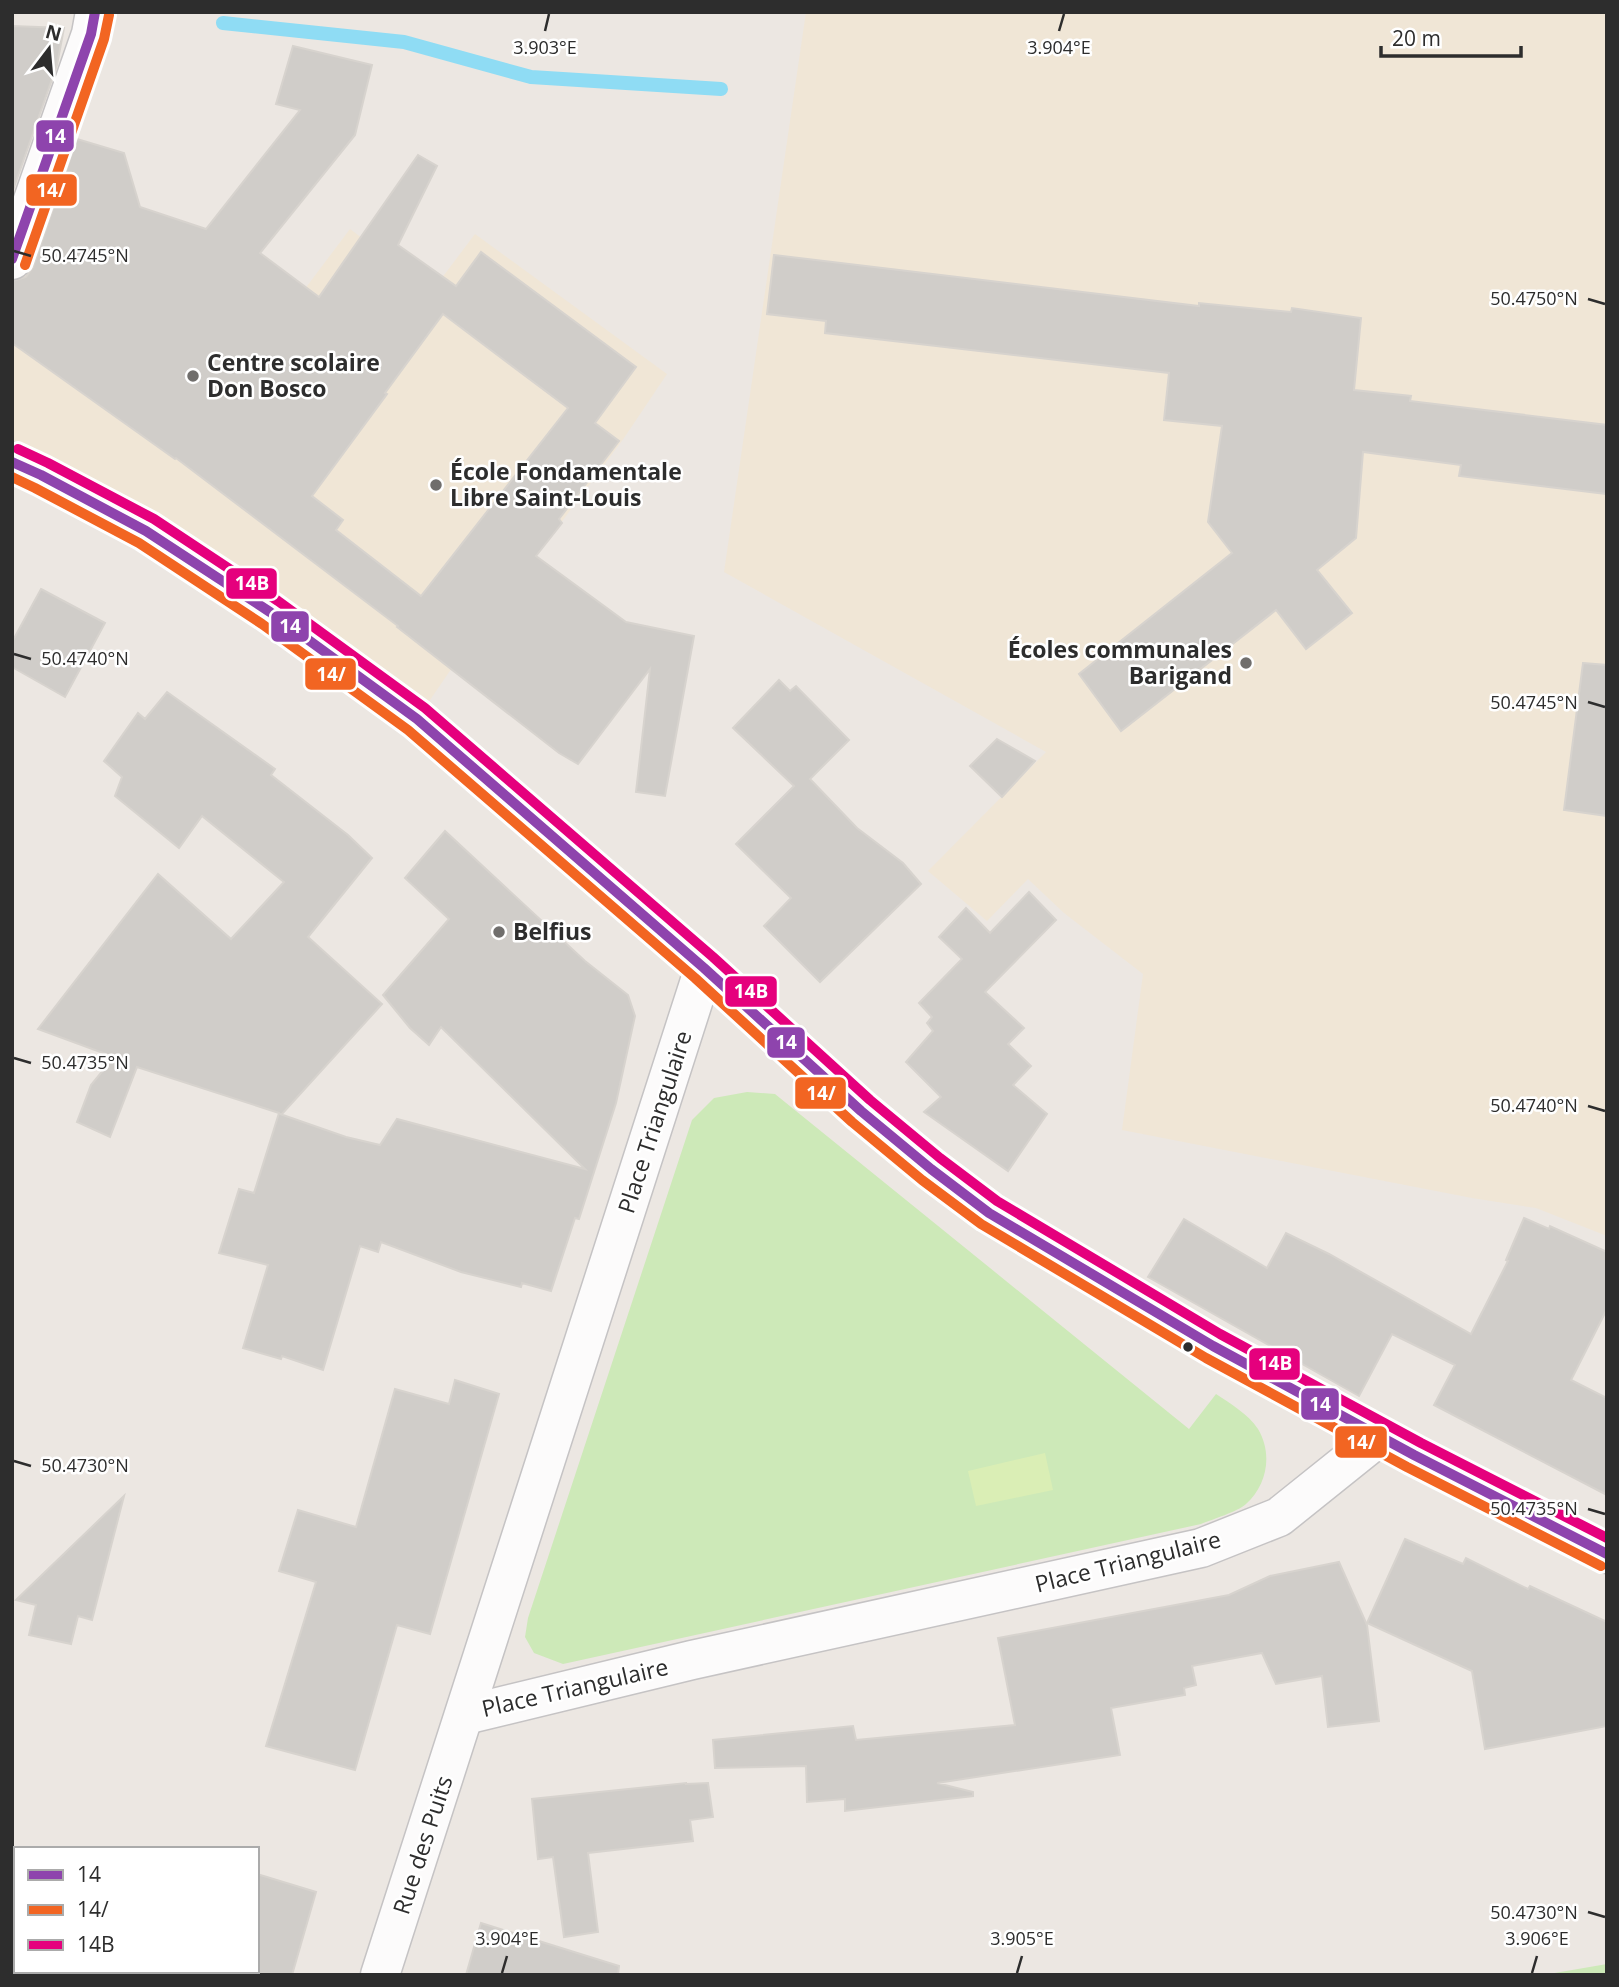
<svg xmlns="http://www.w3.org/2000/svg" width="1619" height="1987" font-family="'Open Sans',sans-serif">
<rect width="100%" height="100%" fill="#ece7e2"/>
<g fill="#f0e6d6">
<polygon points="806,12 1607,12 1607,1236 1536,1208 1472,1198 1122,1130 1143,974 1064,913 1028,879 987,921 928,871 1046,752 724,572"/>
<polygon points="40,180 88,203 289,310 350,229 432,291 475,234 667,374 624,438 496,610 458,659 417,719 12,462 12,260"/>
</g>
<g fill="#cde9b8">
<path d="M747,1092L775,1094L1189,1429L1216,1394C1231,1404 1248,1414 1258,1429C1273,1454 1267,1485 1246,1504C1237,1512 1213,1519 1201,1524L563,1664L534,1653L525,1637L528,1618L692,1120L714,1098Z"/>
<polygon points="1607,1964 1607,1975 1543,1975"/>
</g>
<polygon fill="#daeeb5" points="1045,1453 1053,1490 976,1506 968,1471"/>
<g fill="none" stroke-linecap="round" stroke-linejoin="round">
<polyline stroke="#8fdcf4" stroke-width="14" points="223,23 404,42 531,77 721,89"/>
</g>
<g fill="#d0cdc9" stroke="#d7d3ce" stroke-width="2" fill-rule="evenodd">
<polygon points="12,26 64,28 57,65 12,193"/>
<path d="M293,46L372,65L355,135L260,253L319,297L418,155L437,166L398,245L456,286L481,252L636,367L595,423L619,441L559,519L562,523L536,556L626,622L694,636L665,796L636,792L650,669L578,764L559,753L397,627L398,626L176,458L175,459L12,343V281L26,277L33,267L77,139L124,153L140,207L206,229L300,110L276,104ZM443,314L568,408L421,596L336,530L343,520L312,496L387,394L385,393Z"/>
<polygon points="774,255 1199,306 1199,303 1291,312 1292,308 1361,318 1354,390 1411,396 1410,401 1607,425 1607,494 1459,476 1461,465 1363,452 1356,538 1317,570 1352,613 1306,649 1276,610 1121,731 1079,674 1232,553 1208,522 1222,426 1164,420 1169,373 825,333 826,321 767,314"/>
<polygon points="41,589 105,623 65,697 12,667 12,642"/>
<polygon points="1583,663 1607,665 1607,816 1564,810"/>
<polygon points="779,680 790,691 796,686 849,740 810,779 857,828 903,863 921,884 820,982 764,926 791,898 736,844 794,786 733,728"/>
<polygon points="167,692 275,769 271,775 348,835 372,858 308,937 382,1004 282,1114 280,1114 346,1137 380,1145 397,1119 585,1169 441,1027 429,1045 410,1028 383,995 449,919 405,878 445,831 585,961 628,995 635,1016 616,1103 579,1219 575,1218 551,1291 522,1283 521,1287 461,1272 381,1242 378,1252 360,1246 323,1370 282,1356 281,1359 243,1348 268,1265 219,1253 239,1189 254,1193 279,1113 137,1067 110,1137 77,1122 91,1085 114,1057 38,1029 158,874 231,939 284,882 202,816 179,848 115,796 122,777 104,761 138,713 145,719"/>
<polygon points="997,739 1035,761 1002,797 970,766"/>
<polygon points="1029,892 1056,920 985,992 1024,1028 1008,1044 1031,1066 1013,1085 1047,1114 1008,1171 924,1112 941,1097 906,1062 933,1031 927,1023 932,1017 919,1003 962,959 939,937 966,908 990,933"/>
<polygon points="1524,1218 1549,1229 1550,1226 1607,1252 1607,1309 1571,1380 1607,1398 1607,1495 1434,1405 1455,1365 1392,1334 1359,1396 1148,1277 1184,1219 1267,1268 1286,1233 1329,1254 1471,1334 1508,1261 1506,1260"/>
<polygon points="455,1380 499,1394 430,1634 397,1625 355,1770 266,1746 316,1582 279,1571 298,1510 356,1527 395,1389 449,1404"/>
<polygon points="124,1496 92,1620 78,1616 71,1644 29,1635 36,1605 16,1600"/>
<polygon points="1405,1539 1463,1564 1466,1558 1528,1589 1530,1586 1607,1622 1607,1726 1485,1749 1472,1671 1367,1623"/>
<polygon points="1339,1562 1367,1625 1379,1721 1328,1727 1322,1676 1276,1684 1262,1653 1192,1666 1196,1685 1184,1688 1185,1695 1111,1708 1120,1755 937,1783 973,1792 973,1796 845,1811 845,1799 807,1802 806,1766 715,1768 713,1740 853,1726 856,1740 1015,1725 998,1638 1229,1595 1270,1576"/>
<polygon points="686,1783 686,1784 708,1783 713,1817 690,1820 693,1841 588,1853 598,1932 564,1937 553,1857 538,1859 532,1799"/>
<polygon points="257,1874 316,1892 292,1975 257,1975"/>
<polygon points="481,1923 619,1966 618,1975 466,1975"/>
</g>
<g fill="none" stroke-linecap="round" stroke-linejoin="round">
<g stroke="#c5c3c4" stroke-width="41">
<g id="street">
<polyline points="12,260 91,34 95,12"/>
<polyline points="465,1715 692,1660 1201,1548 1279,1517 1380,1436"/>
<polyline points="12,1959 16,1960"/>
<polyline points="52,1971 63,1975"/>
<polyline points="380,1975 704,968"/>
</g>
</g>
<g stroke="#c6c4c3" stroke-width="41">
<polyline id="primary" points="12,462 41,475 146,531 270,612 417,719 704,968 861,1111 931,1169 989,1213 1213,1346 1414,1455 1607,1554"/>
</g>
<use href="#street" stroke="#fcfbfb" stroke-width="38"/>
<use href="#primary" stroke="#e9e4d4" stroke-width="38"/>
<g stroke="#fff" stroke-width="16">
<g id="bus-1">
<polyline points="12,259 91,34 95,12"/>
<polyline points="12,462 41,475 146,531 270,612 417,719 704,968 861,1111 931,1169 989,1213 1213,1346 1414,1455 1607,1554"/>
</g>
</g>
<g stroke="#fff" stroke-width="16">
<g id="bus-2">
<polyline points="25,265 104,39 109,15"/>
<polyline points="12,477 35,488 139,543 262,624 408,730 695,978 852,1122 922,1180 981,1224 1206,1358 1407,1467 1601,1566"/>
</g>
</g>
<g stroke="#fff" stroke-width="16">
<polyline id="bus-3" points="18,449 48,463 154,519 278,601 425,708 713,957 870,1100 940,1158 997,1201 1220,1334 1421,1443 1607,1538"/>
</g>
<use href="#bus-1" stroke="#8e44ad" stroke-width="10"/>
<use href="#bus-2" stroke="#f26522" stroke-width="10"/>
<use href="#bus-3" stroke="#e5007d" stroke-width="10"/>
</g>
<path fill="none" stroke="#2d2d2d" stroke-width="2.5" d="M545,31L549,14M1059,31L1064,14M14,251L31,256M1588,299L1605,304M14,654L31,659M1588,702L1605,707M14,1058L31,1063M1588,1106L1605,1111M14,1461L31,1466M1588,1509L1605,1514M1588,1912L1605,1917M502,1973L507,1956M1017,1973L1022,1956M1532,1973L1537,1956"/>
<g fill="#706e6c" stroke="#fff" stroke-width="2.5">
<circle cx="193" cy="376" r="7"/>
<circle cx="436" cy="485" r="7"/>
<circle cx="1246" cy="663" r="7"/>
<circle cx="499" cy="932" r="7"/>
</g>
<circle fill="#2d2d2d" stroke="#fff" stroke-width="2.5" cx="1188" cy="1347" r="6"/>
<g text-anchor="middle" stroke-width="5" stroke-linejoin="round" paint-order="stroke">
<g font-size="23" font-weight="bold" fill="#2d2d2d" stroke="#fff" text-anchor="start">
<text x="207" y="371">Centre scolaire<tspan x="207" dy="26">Don Bosco</tspan></text>
<text x="450" y="480">École Fondamentale<tspan x="450" dy="26">Libre Saint-Louis</tspan></text>
<text x="1232" y="658" text-anchor="end">Écoles communales<tspan x="1232" dy="26">Barigand</tspan></text>
<text x="513" y="940">Belfius</text>
</g>
<g font-size="23" fill="#2d2d2d" stroke="#fff">
<text transform="translate(655 1122) rotate(-72)" y="8">Place Triangulaire</text>
<text transform="translate(1128 1562) rotate(-14)" y="8">Place Triangulaire</text>
<text transform="translate(575 1688) rotate(-13)" y="8">Place Triangulaire</text>
<text transform="translate(423 1845) rotate(-72)" y="8">Rue des Puits</text>
</g>
</g>
<g font-size="18" text-anchor="middle" fill="#2d2d2d" stroke="#fff" stroke-width="5" stroke-linejoin="round" paint-order="stroke">
<text x="545" y="54">3.903°E</text>
<text x="1059" y="54">3.904°E</text>
<text x="85" y="262">50.4745°N</text>
<text x="1534" y="305">50.4750°N</text>
<text x="85" y="665">50.4740°N</text>
<text x="1534" y="709">50.4745°N</text>
<text x="85" y="1069">50.4735°N</text>
<text x="1534" y="1112">50.4740°N</text>
<text x="85" y="1472">50.4730°N</text>
<text x="1534" y="1515">50.4735°N</text>
<text x="1534" y="1919">50.4730°N</text>
<text x="507" y="1945">3.904°E</text>
<text x="1022" y="1945">3.905°E</text>
<text x="1537" y="1945">3.906°E</text>
</g>
<g stroke="#fff" stroke-width="2.5">
<rect x="35" y="119" width="40" height="34" rx="7" fill="#8e44ad"/>
<rect x="25" y="173" width="53" height="34" rx="7" fill="#f26522"/>
<rect x="225" y="567" width="53" height="33" rx="7" fill="#e5007d"/>
<rect x="270" y="610" width="40" height="33" rx="7" fill="#8e44ad"/>
<rect x="304" y="657" width="53" height="34" rx="7" fill="#f26522"/>
<rect x="724" y="975" width="54" height="33" rx="7" fill="#e5007d"/>
<rect x="766" y="1026" width="40" height="33" rx="7" fill="#8e44ad"/>
<rect x="794" y="1076" width="53" height="34" rx="7" fill="#f26522"/>
<rect x="1248" y="1347" width="53" height="34" rx="7" fill="#e5007d"/>
<rect x="1300" y="1387" width="40" height="34" rx="7" fill="#8e44ad"/>
<rect x="1334" y="1425" width="54" height="34" rx="7" fill="#f26522"/>
</g>
<g font-size="19" text-anchor="middle" font-weight="bold" fill="#fff">
<text x="55" y="143">14</text>
<text x="51" y="197">14/</text>
<text x="252" y="590">14B</text>
<text x="290" y="633">14</text>
<text x="331" y="681">14/</text>
<text x="751" y="998">14B</text>
<text x="786" y="1049">14</text>
<text x="821" y="1100">14/</text>
<text x="1275" y="1370">14B</text>
<text x="1320" y="1411">14</text>
<text x="1361" y="1449">14/</text>
</g>
<rect width="1619" height="1987" fill="none" stroke="#2d2d2d" stroke-width="28"/>
<rect x="14" y="1847" width="245" height="126" fill="#ffffff" stroke="#ababab" stroke-width="2"/>
<rect x="28" y="1870" width="35" height="10" fill="#8e44ad" stroke="#ababab" stroke-width="2"/>
<text x="77" y="1882" font-size="21" fill="#2d2d2d">14</text>
<rect x="28" y="1905" width="35" height="10" fill="#f26522" stroke="#ababab" stroke-width="2"/>
<text x="77" y="1917" font-size="21" fill="#2d2d2d">14/</text>
<rect x="28" y="1940" width="35" height="10" fill="#e5007d" stroke="#ababab" stroke-width="2"/>
<text x="77" y="1952" font-size="21" fill="#2d2d2d">14B</text>
<g transform="translate(49 49) rotate(16)" stroke="#ffffff" stroke-width="5" paint-order="stroke">
<path d="M0-5L12 26L0 18L-12 26Z" fill="#2d2d2d"/>
<text y="-10" font-size="19" font-weight="bold" text-anchor="middle" fill="#2d2d2d">N</text>
</g>
<path d="M1381 46v10h140v-10" fill="none" stroke="#2d2d2d" stroke-width="3.5"/>
<text x="1392" y="46" font-size="21" fill="#2d2d2d" stroke="#ffffff" stroke-width="5" paint-order="stroke">20 m</text>
</svg>
